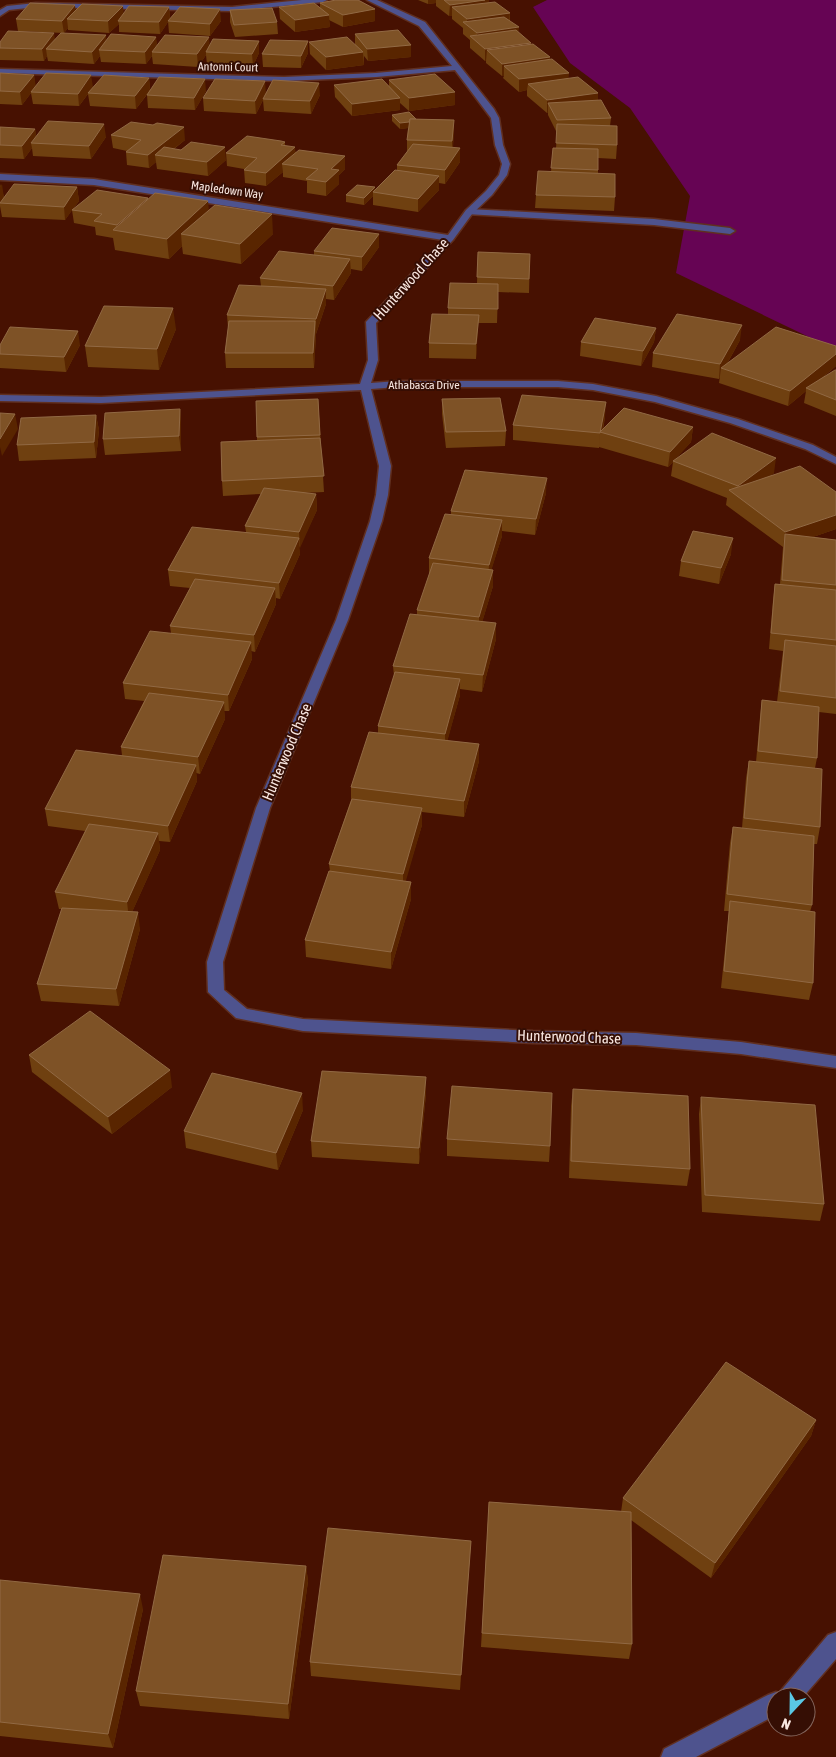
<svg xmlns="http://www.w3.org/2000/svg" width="836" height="1757" font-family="'Asap Condensed',sans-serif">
<rect width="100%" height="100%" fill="#471101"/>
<polygon fill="#660454" points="547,0 836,0 836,350 676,273 690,196 630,108 570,63 533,7"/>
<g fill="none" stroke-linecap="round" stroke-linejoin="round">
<g stroke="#602f20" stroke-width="3">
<polygon id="service" points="469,209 654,219 730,228 735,231 730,234 654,225 466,214 465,212"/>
</g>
<g stroke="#602f20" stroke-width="3">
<g id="minor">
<polygon points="302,0 327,0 323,2 232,11 36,7 9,10 0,16 0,10 7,6 36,3 232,7"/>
<polygon points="367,0 377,0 425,22 494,109 499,118 503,145 510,164 507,175 492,195 472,214 453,240 376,323 378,360 371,383 398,381 558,381 593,384 656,396 738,419 813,445 836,457 836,464 805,449 730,423 655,402 593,390 558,387 398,387 371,389 391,466 388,495 382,521 348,620 270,808 223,962 224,990 247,1009 303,1019 533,1031 636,1033 741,1042 836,1056 836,1068 741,1054 636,1045 533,1043 303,1031 236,1018 208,992 207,962 256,808 336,620 370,521 376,495 379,466 361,390 101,403 0,401 0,395 101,397 360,384 368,360 366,322 443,240 94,185 0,180 0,174 94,179 448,235 466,210 486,191 499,175 502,164 495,145 491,118 455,70 376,77 284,81 0,73 0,69 284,77 376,73 452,66 419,26"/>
<polygon points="836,1632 836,1659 803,1697 776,1697 776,1715 696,1757 661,1757 664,1749 768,1695 776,1692 779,1693 828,1635"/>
</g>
</g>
<use href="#service" fill="#4e538e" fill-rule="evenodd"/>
<use href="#minor" fill="#4e538e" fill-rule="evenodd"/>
</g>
<g fill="#6f4010">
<polygon points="418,0 489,0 488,2 510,13 510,21 518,32 531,43 531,44 550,57 549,60 568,78 598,101 611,118 610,126 617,145 616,159 598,158 598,174 615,197 614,211 535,208 536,195 551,172 553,148 556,148 557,133 548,115 548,112 547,113 527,96 527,90 519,92 503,78 504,76 502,76 486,63 486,61 485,61 470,48 470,40 463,34 463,28 452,19 452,16 449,16 436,6 436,3 428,4"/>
<polygon points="320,3 375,9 375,21 343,27 329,20 330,27 295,32 280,19 279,7 320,8"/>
<polygon points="169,7 170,19 160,34 119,32 119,24 109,33 68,30 68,28 64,33 18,31 16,19 123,13"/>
<polygon points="230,10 277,22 278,34 235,37 230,22"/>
<polygon points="168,21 221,21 210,36 169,33"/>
<polygon points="355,34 411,45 411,57 368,61 364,56 364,65 326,70 310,54 309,42 355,45"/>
<polygon points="106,35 106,41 157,45 210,45 259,41 259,53 253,66 207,64 206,55 198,67 153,64 152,56 146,64 101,62 100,56 94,64 48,61 47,56 44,61 0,60 0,42 55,39"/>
<polygon points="308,41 308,53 301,68 263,67 262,54"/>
<polygon points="0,73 34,75 35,86 93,87 90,91 149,78 150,90 206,91 195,110 148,108 147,95 149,92 136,109 90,106 88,94 79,106 33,104 31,93 22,105 0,104"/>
<polygon points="389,80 455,105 409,111 400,103 400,110 352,116 335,97 334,85 389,87"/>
<polygon points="266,93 320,95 311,114 264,111 263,100 256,114 204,111 203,98"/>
<polygon points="392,115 416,119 454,120 453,148 460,162 445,184 439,183 439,190 418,212 373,205 373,196 364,205 346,202 346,195 375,190 397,170 397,165 407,152 407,140 408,128 400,129 392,121"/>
<polygon points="0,127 35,129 36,137 106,137 91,159 33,156 32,148 24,159 0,158"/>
<polygon points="111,135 185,140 174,149 226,160 208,176 157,169 156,162 149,168 127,165 126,152 127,151 113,148"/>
<polygon points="285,142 285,146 296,152 345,169 339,175 339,184 326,196 307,193 307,181 283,177 283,172 266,186 245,183 244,169 227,166 226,153"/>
<polygon points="0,184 4,197 77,187 79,201 73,209 148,198 148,200 209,210 273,234 241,264 183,254 182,246 169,259 115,250 113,238 96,235 95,227 74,223 72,210 65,220 2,217 0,206"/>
<polygon points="379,247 362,271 351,269 351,273 334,300 326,299 326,304 316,334 314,368 226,368 225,353 228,328 227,315 261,286 260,278 314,255 314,251"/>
<polygon points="478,252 530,254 529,293 498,292 497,323 478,323 476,359 429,358 429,343 448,315 448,308 477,283"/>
<polygon points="656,328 654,342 641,366 580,356 581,342"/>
<polygon points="176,329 159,370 88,367 85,346"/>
<polygon points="740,340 727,364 836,346 836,366 822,378 836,370 836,416 804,403 806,391 788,406 719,383 720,376 719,379 652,367 653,353"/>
<polygon points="0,345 80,345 66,372 0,368"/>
<polygon points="318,399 324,492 303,493 316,494 317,510 299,548 300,554 280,599 276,598 276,604 255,652 251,651 252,659 229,711 224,711 225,719 200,774 196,773 197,781 170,842 159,841 160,850 132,912 140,929 119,1006 41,1001 37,984 62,909 59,909 55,892 85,831 48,826 45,809 122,755 121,747 144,701 125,699 123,683 171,633 170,626 190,588 170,586 168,570 246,532 245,526 261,494 223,496 222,481 257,440 256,401"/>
<polygon points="442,399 506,431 505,446 446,448 442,414"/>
<polygon points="180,409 181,425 181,451 105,455 103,439"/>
<polygon points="96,415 99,430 96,458 19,461 17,445"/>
<polygon points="605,417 603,430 693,427 691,442 676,458 774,473 770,476 836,529 813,537 836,540 836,714 819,712 817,758 815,768 820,827 817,844 814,844 812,905 810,912 813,983 809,1000 721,988 729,911 724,911 730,843 733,827 742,828 746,778 749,761 756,762 760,717 762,700 777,702 783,651 769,649 773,600 775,584 780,584 783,547 726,505 727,498 671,476 673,462 668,467 599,447 599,448 513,440 513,425"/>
<polygon points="546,493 535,535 502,531 502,536 491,570 493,570 493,586 482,622 496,639 482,692 460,689 460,695 447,741 479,744 479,761 464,817 422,812 422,825 405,881 411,882 411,899 391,969 306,957 305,940 330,871 329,864 351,800 351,787 378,733 378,726 394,676 393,666 417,615 417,610 430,574 429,574 429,558 451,514 451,511"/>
<polygon points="731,554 719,584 679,576 681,561"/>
<polygon points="29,1055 172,1087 112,1134 32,1072"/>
<polygon points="573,1089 690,1169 687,1186 569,1178 571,1106"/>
<polygon points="426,1094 419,1164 312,1157 311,1141"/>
<polygon points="701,1097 824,1204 820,1221 702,1212 699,1114"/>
<polygon points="303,1110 278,1170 186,1148 184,1131"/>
<polygon points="447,1139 550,1146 549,1162 447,1156"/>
<polygon points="816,1420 811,1436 711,1578 631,1520 632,1644 629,1659 481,1647 489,1502 621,1512 623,1498"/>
<polygon points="471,1541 460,1690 311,1676 310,1662"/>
<polygon points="306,1566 308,1581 289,1719 140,1706 136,1691"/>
<polygon points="0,1580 143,1609 113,1748 0,1736"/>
</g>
<g fill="#592500">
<polygon points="428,0 436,0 436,3 428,4"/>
<polygon points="485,0 489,0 488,11 452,7 452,16 449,16 450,5"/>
<polygon points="75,5 76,17 67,19 68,28 64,33 62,21"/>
<polygon points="123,6 124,18 118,21 119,24 109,33 108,21"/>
<polygon points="169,7 170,19 160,34 159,22"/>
<polygon points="220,9 221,21 210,36 210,24"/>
<polygon points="375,9 375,21 343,27 343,15"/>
<polygon points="510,13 509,25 467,25 467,19"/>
<polygon points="329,15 330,27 295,32 295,20"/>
<polygon points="519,27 518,39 477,42 477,33"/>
<polygon points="54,33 56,45 46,49 47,56 44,61 42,49"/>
<polygon points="106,35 107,47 99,50 100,56 94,64 92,52"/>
<polygon points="156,37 158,49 152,52 152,56 146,64 145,52"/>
<polygon points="209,37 210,49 206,52 206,55 198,67 197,54"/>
<polygon points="259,41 259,53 253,66 252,54"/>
<polygon points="308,41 308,53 301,68 301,56"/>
<polygon points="531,43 531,55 487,50 486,61 485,61 485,49"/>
<polygon points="411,45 411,57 368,61 367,49"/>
<polygon points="363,52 364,65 326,70 326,57"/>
<polygon points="550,57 549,69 504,66 504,76 502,76 502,64"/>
<polygon points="569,73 568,85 528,84 527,90 519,92 519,79"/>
<polygon points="34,75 36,87 31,92 31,93 22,105 20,92"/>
<polygon points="91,75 93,87 79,106 78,94"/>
<polygon points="149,78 150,90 136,109 135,96"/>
<polygon points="205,79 206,91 195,110 194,98"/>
<polygon points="265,81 266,94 256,114 255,101"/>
<polygon points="319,83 320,95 311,114 310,101"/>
<polygon points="455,92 455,105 409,111 409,98"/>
<polygon points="598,93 598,105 548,103 548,112 547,113 547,100"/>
<polygon points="400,98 400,110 352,116 352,104"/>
<polygon points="418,120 418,127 400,129 400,123"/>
<polygon points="454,120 454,133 452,154 452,141"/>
<polygon points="104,124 106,137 91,159 89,146"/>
<polygon points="184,127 185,140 164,156 155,155 156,162 149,168 148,155"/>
<polygon points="35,129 37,142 31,143 32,148 24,159 22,146"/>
<polygon points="225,147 226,160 208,176 207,162"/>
<polygon points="295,147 296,160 282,164 283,172 266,186 266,173"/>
<polygon points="460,148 460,162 445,184 445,170"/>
<polygon points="345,156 345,169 339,175 339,184 326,196 326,182 331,169"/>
<polygon points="439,176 439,190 418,212 418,199"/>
<polygon points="2,184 4,198 0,203 0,187"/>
<polygon points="77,187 79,201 65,220 64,207"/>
<polygon points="375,187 375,192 373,192 373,196 364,205 364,198"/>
<polygon points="148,198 150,212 118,231 117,225"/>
<polygon points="208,201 210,221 181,234 182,246 169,259 167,239"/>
<polygon points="272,214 273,234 241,264 240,244"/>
<polygon points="379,234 379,247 362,271 362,257"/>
<polygon points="350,259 351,273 334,300 333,286"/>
<polygon points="326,289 326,304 316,334 316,319"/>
<polygon points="173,308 176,329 159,370 157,349"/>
<polygon points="479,315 478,330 476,359 476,344"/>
<polygon points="315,321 316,335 314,368 313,353"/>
<polygon points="742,325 740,340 724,369 721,368 720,376 719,379 720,364"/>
<polygon points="656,328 654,342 641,366 643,351"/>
<polygon points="78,331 80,345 66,372 64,357"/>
<polygon points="836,354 836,366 808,389 806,388 806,391 788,406 790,391"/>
<polygon points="606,402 605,417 602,432 600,432 599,448 600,433"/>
<polygon points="180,409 181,425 181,451 179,436"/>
<polygon points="15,414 18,429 2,456 0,447 0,439"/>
<polygon points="96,415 99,430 96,458 94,442"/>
<polygon points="693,427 691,442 674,461 673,461 673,462 668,467 670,452"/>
<polygon points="776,458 774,473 740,499 738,486"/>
<polygon points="547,478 546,493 535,535 536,519"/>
<polygon points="316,494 317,510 300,548 299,532"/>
<polygon points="836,515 836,529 784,547 785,534 783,548 785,532"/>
<polygon points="502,520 502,536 488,581 489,565"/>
<polygon points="299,538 300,554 280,599 279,583"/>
<polygon points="733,538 731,554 719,584 721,568"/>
<polygon points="493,570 493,586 479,633 479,617"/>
<polygon points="275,588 276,604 255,652 254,635"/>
<polygon points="496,623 496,639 482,692 483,675"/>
<polygon points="251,642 252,659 229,711 228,695"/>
<polygon points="460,679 460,695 445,750 445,734"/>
<polygon points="224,702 225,719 200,774 198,757"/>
<polygon points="479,744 479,761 464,817 464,801"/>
<polygon points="196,765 197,781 170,842 168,826"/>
<polygon points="422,808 422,825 403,891 403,874"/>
<polygon points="158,833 160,850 129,919 127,902"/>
<polygon points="411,882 411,899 391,969 391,952"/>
<polygon points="138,912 140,929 119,1006 116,989"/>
<polygon points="170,1070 172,1087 112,1134 108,1117"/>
<polygon points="426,1077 426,1094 419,1164 419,1148"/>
<polygon points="302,1093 303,1110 278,1170 276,1153"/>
<polygon points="816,1420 811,1436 711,1578 715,1563"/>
<polygon points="471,1541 470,1556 460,1690 461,1675"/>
<polygon points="306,1566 308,1581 289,1719 288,1704"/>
<polygon points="140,1594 143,1609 113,1748 108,1734"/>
</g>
<g fill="#7e5226" stroke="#916944">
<polygon points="336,0 358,0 375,9 343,15 320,3"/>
<polygon points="444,0 485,0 450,5"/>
<polygon points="495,2 510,13 467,19 452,7"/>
<polygon points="30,3 75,5 62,21 16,19"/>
<polygon points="314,3 329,15 295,20 279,7"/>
<polygon points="82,4 123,6 108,21 67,19"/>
<polygon points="129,6 169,7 159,22 118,21"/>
<polygon points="180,7 220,9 210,24 168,21"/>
<polygon points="272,8 277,22 234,25 230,10"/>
<polygon points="504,17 519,27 477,33 463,22"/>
<polygon points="398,30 411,45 367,49 355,34"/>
<polygon points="516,30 531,43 485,49 470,36"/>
<polygon points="8,31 54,33 42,49 0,48 0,42"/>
<polygon points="61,33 106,35 92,52 46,49"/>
<polygon points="111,34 156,37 145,52 99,50"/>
<polygon points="165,35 209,37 197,54 152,52"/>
<polygon points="347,37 363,52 326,57 309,42"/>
<polygon points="213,39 259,41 252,54 206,52"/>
<polygon points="270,40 308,41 301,56 262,54"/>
<polygon points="533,44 550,57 502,64 487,50"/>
<polygon points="552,59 569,73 519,79 504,66"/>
<polygon points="0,73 34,75 20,92 0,91"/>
<polygon points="46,73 91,75 78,94 31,92"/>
<polygon points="435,74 455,92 409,98 389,80"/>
<polygon points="104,75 149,78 135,96 88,93"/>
<polygon points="159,77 205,79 194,98 147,95"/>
<polygon points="578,77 598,93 547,100 528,84"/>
<polygon points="215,79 265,81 255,101 203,98"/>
<polygon points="382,79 400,98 352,104 334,85"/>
<polygon points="273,80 319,83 310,101 263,99"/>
<polygon points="601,100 611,118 557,120 548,103"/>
<polygon points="409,112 416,119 410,119 409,122 400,123 392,115"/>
<polygon points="410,119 454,120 452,141 407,140"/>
<polygon points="48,121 104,124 89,146 31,143"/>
<polygon points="131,122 153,125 157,123 184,127 148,155 126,152 141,140 111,135"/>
<polygon points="557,124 617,126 617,145 556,143"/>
<polygon points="0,127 35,129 22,146 0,145"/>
<polygon points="247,136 281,141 285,142 281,145 295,147 266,173 244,170 257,158 226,153"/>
<polygon points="191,142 225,147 207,162 155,155 164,147 181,150"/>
<polygon points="413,144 460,148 445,170 397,165"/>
<polygon points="553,148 598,149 598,170 551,168"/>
<polygon points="299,150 345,156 331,169 339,170 326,182 306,179 318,169 282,164"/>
<polygon points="395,170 439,176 418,199 373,192"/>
<polygon points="538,171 615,174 615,197 536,195"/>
<polygon points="14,184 77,187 64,207 0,203"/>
<polygon points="357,185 375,187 364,198 346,195"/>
<polygon points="97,190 148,198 117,225 94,221 102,214 72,210"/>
<polygon points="155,193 208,201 167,239 113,230"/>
<polygon points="215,205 272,214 240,244 181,234"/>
<polygon points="332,228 379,234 362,257 314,251"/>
<polygon points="279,251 350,259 333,286 260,278"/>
<polygon points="478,252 530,254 529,279 477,277"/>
<polygon points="450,283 498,284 498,309 448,308"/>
<polygon points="239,285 326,289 316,319 227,315"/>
<polygon points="104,306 173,308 157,349 85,346"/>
<polygon points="432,314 479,315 476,344 429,343"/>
<polygon points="677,314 742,325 720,364 653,353"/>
<polygon points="595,318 656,328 643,351 581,342"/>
<polygon points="229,321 315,321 313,353 225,353"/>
<polygon points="10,327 78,331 64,357 0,354 0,345"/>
<polygon points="776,327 836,346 836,354 790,391 721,368"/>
<polygon points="835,370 836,370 836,400 806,388"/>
<polygon points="522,395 606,402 600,433 513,425"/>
<polygon points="500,398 506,431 446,432 442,399"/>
<polygon points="318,399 320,435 257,437 256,401"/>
<polygon points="624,408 693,427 670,452 600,432"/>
<polygon points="180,409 179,436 103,439 105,413"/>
<polygon points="0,413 15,414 0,439"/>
<polygon points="96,415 94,442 17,445 21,418"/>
<polygon points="712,433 776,458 738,486 673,461"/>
<polygon points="320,438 324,476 222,481 221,442"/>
<polygon points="800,466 836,492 836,515 785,532 729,490"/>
<polygon points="465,470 547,478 536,519 451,511"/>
<polygon points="264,488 316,494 299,532 245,526"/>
<polygon points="445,514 502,520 489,565 429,558"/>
<polygon points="192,527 299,538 279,583 168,570"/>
<polygon points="693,531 733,538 721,568 681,561"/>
<polygon points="785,534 836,540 836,585 782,580"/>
<polygon points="433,563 493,570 479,617 417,610"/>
<polygon points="195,579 275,588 254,635 170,626"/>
<polygon points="775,584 836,590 836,640 771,633"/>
<polygon points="410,614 496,623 483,675 393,666"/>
<polygon points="150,631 251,642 228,695 123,683"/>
<polygon points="785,640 836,646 836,698 780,691"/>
<polygon points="395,672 460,679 445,734 378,726"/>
<polygon points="149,693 224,702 198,757 121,747"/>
<polygon points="762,700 819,707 817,758 758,751"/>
<polygon points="369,732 479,744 464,801 351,787"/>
<polygon points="76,750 196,765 168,826 45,809"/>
<polygon points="749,761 822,769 820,827 744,818"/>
<polygon points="352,799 422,808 403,874 329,864"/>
<polygon points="89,824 158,833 127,902 55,892"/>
<polygon points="733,827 814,836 812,905 727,894"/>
<polygon points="329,871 411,882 391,952 305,940"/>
<polygon points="730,901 815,912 813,983 724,971"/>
<polygon points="62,908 138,912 116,989 37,984"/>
<polygon points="90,1011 170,1070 108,1117 29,1055"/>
<polygon points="322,1071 426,1077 419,1148 311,1141"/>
<polygon points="212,1073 302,1093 276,1153 184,1131"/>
<polygon points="452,1086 552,1093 550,1146 447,1139"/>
<polygon points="573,1089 688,1096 690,1169 571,1161"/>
<polygon points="701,1097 815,1105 824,1204 705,1195"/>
<polygon points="726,1362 816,1420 715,1563 623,1498"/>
<polygon points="489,1502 631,1512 632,1644 482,1633"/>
<polygon points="328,1528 471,1541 461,1675 310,1662"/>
<polygon points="163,1555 306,1566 288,1704 136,1691"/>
<polygon points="0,1580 140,1594 108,1734 0,1722"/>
</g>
<g text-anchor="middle" stroke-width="4" stroke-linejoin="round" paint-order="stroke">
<g font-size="12" fill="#f9e7e1" stroke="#350e04">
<text transform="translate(228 67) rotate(1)" y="4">Antonni Court</text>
<text transform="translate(227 190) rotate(8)" y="4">Mapledown Way</text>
<text x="424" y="389">Athabasca Drive</text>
</g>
<g font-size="15" fill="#f9e7e1" stroke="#350e04">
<text transform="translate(411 279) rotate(-48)" y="5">Hunterwood Chase</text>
<text transform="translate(287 752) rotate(-67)" y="5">Hunterwood Chase</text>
<text transform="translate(569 1037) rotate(2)" y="5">Hunterwood Chase</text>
</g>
</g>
<g transform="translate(791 1712) rotate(202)"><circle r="24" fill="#350e04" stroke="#83655c"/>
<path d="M0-4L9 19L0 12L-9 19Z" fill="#5ac8e5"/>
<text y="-8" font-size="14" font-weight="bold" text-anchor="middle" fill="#f9e7e1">N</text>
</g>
</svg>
